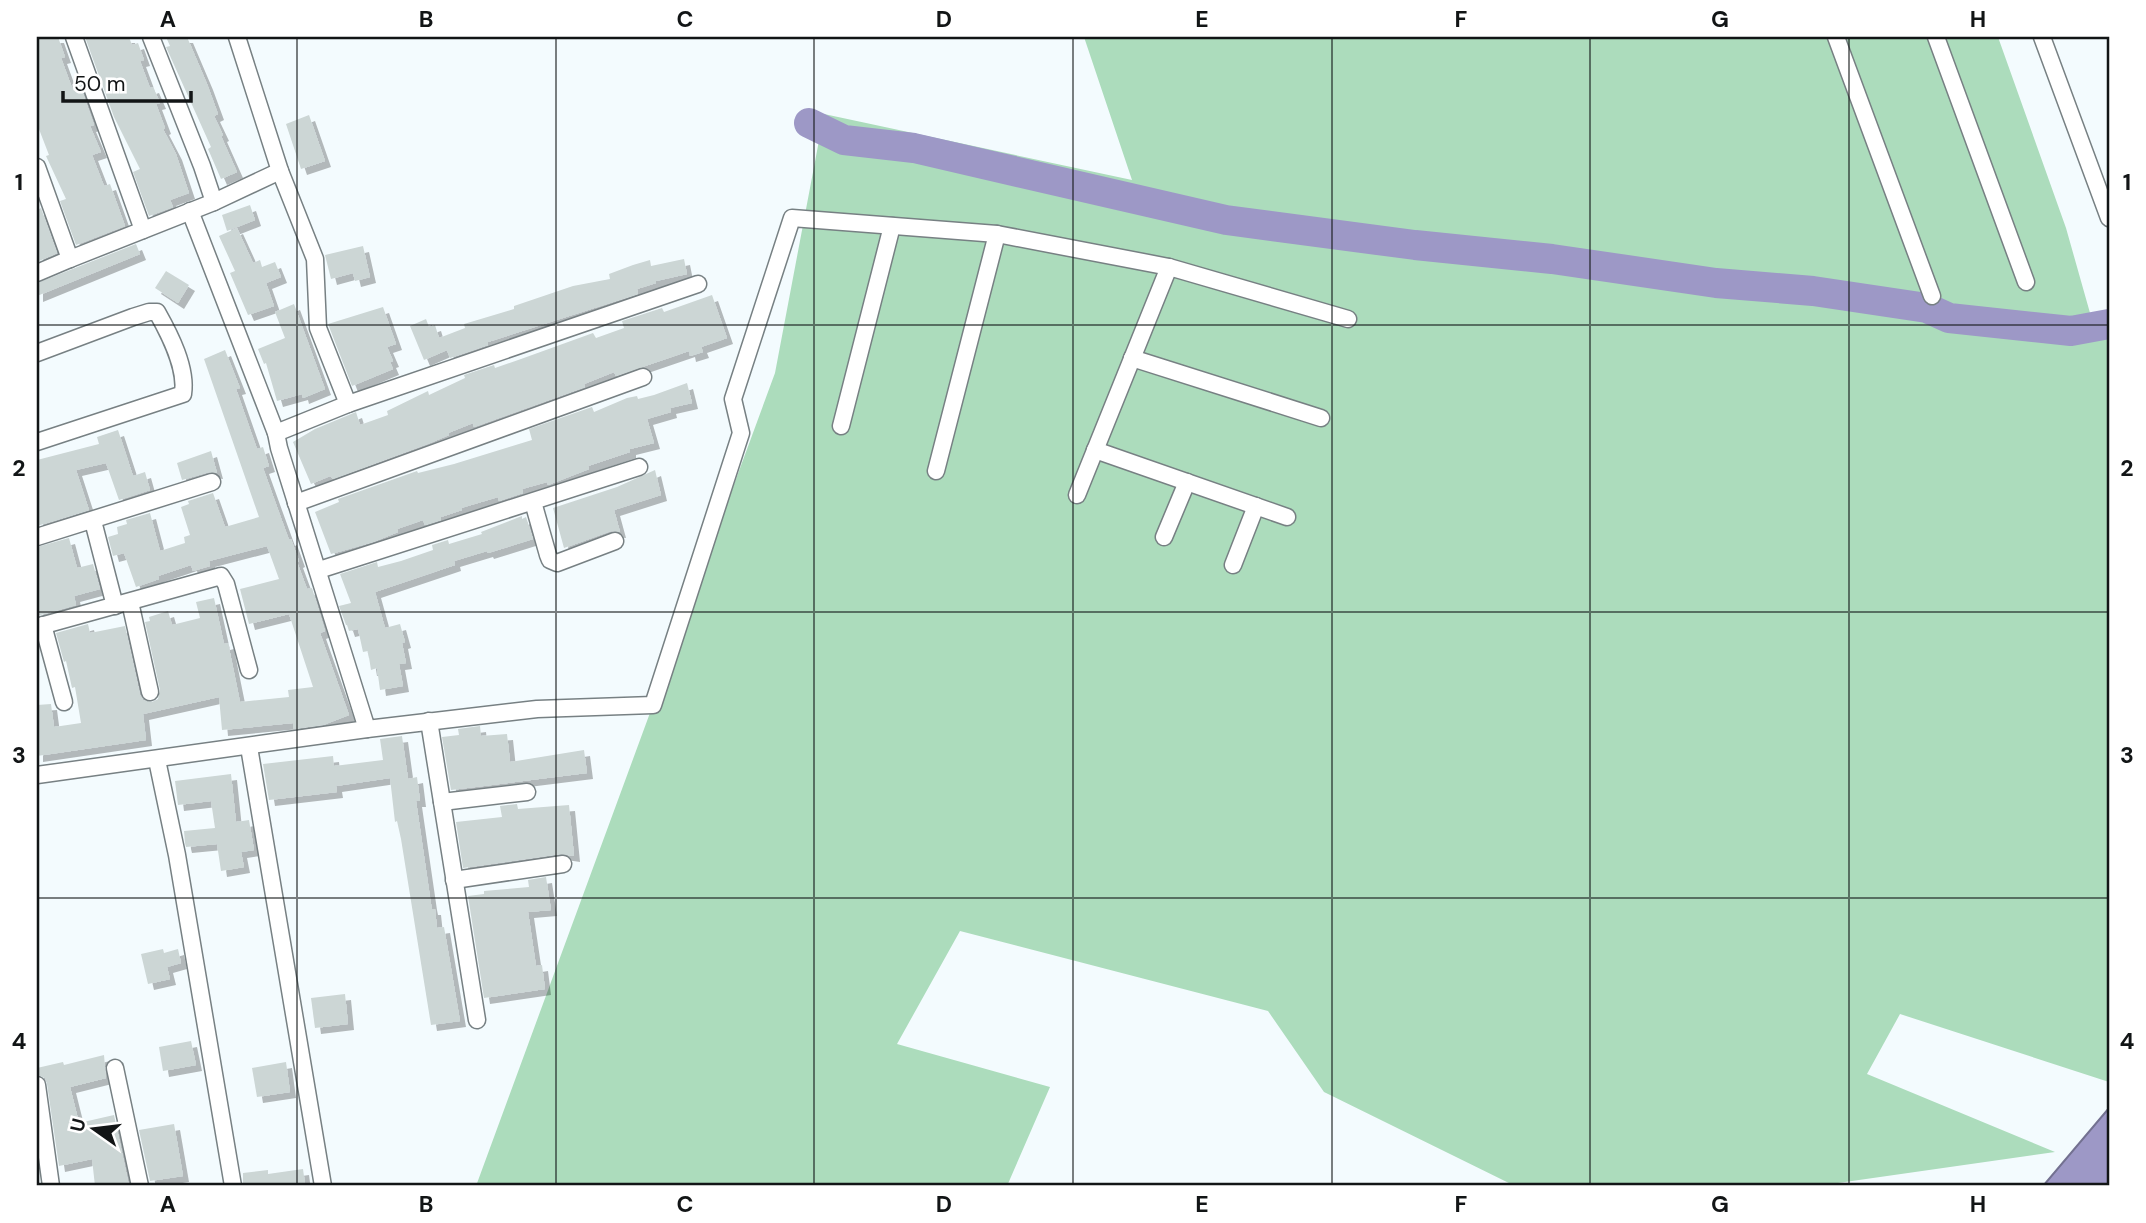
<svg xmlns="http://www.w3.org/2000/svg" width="2146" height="1223" font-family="'DM Sans',sans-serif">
<defs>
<filter id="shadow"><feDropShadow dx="6" dy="6" stdDeviation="0" flood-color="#0004"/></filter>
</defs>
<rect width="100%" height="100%" fill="#f3fbfe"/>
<polygon fill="#acdcbc" points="1084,37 1998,37 2066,228 2092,320 2109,323 2109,1082 1900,1014 1867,1074 2055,1152 1817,1186 1515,1186 1324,1092 1268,1011 960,931 897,1044 1050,1087 1007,1186 476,1186 775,373 824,114 1132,180"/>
<polygon fill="#9d98c6" stroke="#737191" stroke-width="2" points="2109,1108 2109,1186 2043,1186"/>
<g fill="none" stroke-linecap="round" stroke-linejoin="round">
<polyline stroke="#9d98c6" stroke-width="30" points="809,123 844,140 914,148 1226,220 1415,245 1552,259 1716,283 1813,291 1927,308 1949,318 2071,331 2109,324"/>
</g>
<g fill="#ccd6d5" filter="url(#shadow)">
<polygon points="37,37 58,37 65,57 61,58 72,88 80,85 94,125 90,126 101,152 92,155 104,186 110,184 125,226 76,245 60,201 66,199 46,156 49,155 37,124"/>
<polygon points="85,37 129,37 132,45 138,43 144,60 140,61 150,88 153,87 160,103 156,104 165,128 163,129 176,154 189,193 170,200 173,207 149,216 133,172 140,169 114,117"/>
<polygon points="166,37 187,37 207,84 218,114 214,116 223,135 221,136 237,172 221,179 208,149 211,147 166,47 170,46"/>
<polygon points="309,115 325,161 301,169 286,124"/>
<polygon points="250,205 255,220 227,231 222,215"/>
<polygon points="41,208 57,253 37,262 37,210"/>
<polygon points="237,228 253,263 260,260 262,267 275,262 281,277 266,283 274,306 248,315 230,273 235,271 219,236"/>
<polygon points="136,244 140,254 37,296 37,283"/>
<polygon points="363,246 370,277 355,281 353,273 331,279 325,255"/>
<polygon points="684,259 687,274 656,281 656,283 637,289 638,294 488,342 488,345 450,358 447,350 424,360 410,326 426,319 429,327 435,325 439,338 465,328 464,324 514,309 514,306 573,286 610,279 609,274 633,265 650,260 651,266"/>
<polygon points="166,271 189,285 178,303 155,288"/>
<polygon points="712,295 727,338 701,347 703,352 690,356 689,351 616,376 614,372 584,384 585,387 474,427 473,423 448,433 449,435 430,443 333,479 330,476 311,484 293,442 315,429 356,412 360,425 388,415 387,411 428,391 429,395 465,378 464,375 494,365 495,368 521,359 593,333 596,338 624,328 622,321 662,308 664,312"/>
<polygon points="294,304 325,389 303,398 302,394 277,401 266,363 264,364 258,349 285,338 275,312"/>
<polygon points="383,307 396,344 387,347 393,361 390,362 393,369 352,386 328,324"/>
<polygon points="225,350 240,388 236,389 257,449 263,447 269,466 263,468 277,507 289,540 291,539 299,561 297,562 307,589 312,588 325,631 320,633 349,715 323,725 293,729 293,723 222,730 219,697 143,714 146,740 37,756 37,705 51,704 54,727 81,723 75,687 72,688 66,661 64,662 56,633 81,626 88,624 90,633 125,626 140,695 143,700 152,702 158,699 160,690 145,622 150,621 149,617 168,611 172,625 200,618 196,602 214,598 224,644 228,643 240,702 289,697 288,690 313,687 289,614 249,624 240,589 279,579 267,546 209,561 210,566 193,571 191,565 158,576 159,579 136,587 124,553 113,556 108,537 118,534 117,527 127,524 126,520 150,513 160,551 185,543 184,537 190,535 181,507 189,504 188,501 213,493 225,527 259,517 204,359"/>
<polygon points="687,383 692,403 670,408 671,412 647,419 654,443 630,449 630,452 588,466 589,469 548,485 547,482 522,489 523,493 499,501 498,497 461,508 462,510 441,517 441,520 425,525 423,520 397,529 398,532 373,542 331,554 315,512 339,502 338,499 417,471 418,473 454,464 532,440 529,429 592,407 594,412 627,398 637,396 638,399 654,395"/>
<polygon points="118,430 133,476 145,472 150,490 119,500 106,463 76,470 89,510 37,526 37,460 99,444 97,437"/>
<polygon points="211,451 217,473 209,472 182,480 177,463"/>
<polygon points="655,470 661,495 614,510 620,532 611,531 564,548 553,508 617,487"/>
<polygon points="522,516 522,519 526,517 533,539 488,553 487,551 454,561 455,565 375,592 385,628 400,624 405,642 402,643 406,663 399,664 403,686 380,690 377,668 371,670 368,651 363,652 358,629 349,631 347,625 346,625 339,606 351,603 340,574 377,562 378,567 401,561 433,550 432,545 448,540 449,544 482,534 481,532"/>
<polygon points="69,538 77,568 93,564 100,589 74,596 76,605 37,616 37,547"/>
<polygon points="480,726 481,736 507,734 510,762 584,750 587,773 451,790 442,737 459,735 458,729"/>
<polygon points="402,736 408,779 417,777 420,801 416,801 431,904 432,909 435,909 437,928 444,927 460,1021 431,1025 401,839 397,821 395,822 390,778 336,786 337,792 269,800 263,764 333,756 334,766 383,760 380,739"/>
<polygon points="231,774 236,822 249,820 254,850 241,852 244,867 221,871 217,844 186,847 185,843 184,831 215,828 211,801 178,805 175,781"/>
<polygon points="517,804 518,809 569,805 574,856 561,854 463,868 456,822 502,817 500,806"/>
<polygon points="546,877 551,910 528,912 536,966 542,965 545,989 484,998 468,896 484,894 484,891 529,887 528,880"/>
<polygon points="163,949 164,953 178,949 181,963 167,967 170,979 148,984 141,954"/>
<polygon points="345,994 348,1024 315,1028 311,998"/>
<polygon points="191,1041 196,1065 163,1071 159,1047"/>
<polygon points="104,1055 106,1078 70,1087 79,1123 114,1115 129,1186 95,1186 92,1159 59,1166 47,1084 45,1078 38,1075 37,1068 63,1062 64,1065"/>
<polygon points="286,1062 290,1092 257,1097 252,1068"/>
<polygon points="174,1124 183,1176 150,1181 139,1130"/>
<polygon points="303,1169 305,1184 286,1186 243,1186 243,1173 268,1170 268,1174"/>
</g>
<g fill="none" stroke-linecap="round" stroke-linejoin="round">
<g stroke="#778083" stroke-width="19">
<g id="minor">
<polyline points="74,37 143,230"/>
<polyline points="151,37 202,166 214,202"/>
<polyline points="237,37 280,171 315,259 318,328 348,404"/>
<polyline points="1836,37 1932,296"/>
<polyline points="1936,37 2026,282"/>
<polyline points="2042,37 2109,218"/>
<polyline points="37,167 70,259 214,202 280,171"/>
<polyline points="190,211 276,433 279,448 367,729 537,709 653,705 741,433 733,399 792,218 997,234 1169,267 1348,319"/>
<polyline points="37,273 70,259"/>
<path d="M37,353L133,317L149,312H157C170,335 187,368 183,394L37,442"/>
<polyline points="1132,358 1321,418"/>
<polyline points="841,426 892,226"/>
<polyline points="276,433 348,404 698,284"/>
<polyline points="1095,450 1287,517"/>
<polyline points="936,471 997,234"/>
<polyline points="1077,495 1169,267"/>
<polyline points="533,502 548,555 550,560 557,563 615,541"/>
<polyline points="296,503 643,377"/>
<polyline points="93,521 115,606"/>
<polyline points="37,537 212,482"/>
<polyline points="1164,537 1187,482"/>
<polyline points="1233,565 1256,506"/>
<polyline points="319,570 639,467"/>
<polyline points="130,602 150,692"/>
<polyline points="43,625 64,702"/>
<polyline points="37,627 221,576 226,584 249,670"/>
<polyline points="429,721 477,1020"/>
<polyline points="249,747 323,1186"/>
<polyline points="157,760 177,855 233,1186"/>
<polyline points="37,775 367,729"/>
<polyline points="442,802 527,792"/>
<polyline points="454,880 563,864"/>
<polyline points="115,1068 140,1186"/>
<polyline points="37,1085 51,1186"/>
</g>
</g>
<use href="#minor" stroke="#fff" stroke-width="16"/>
</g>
<path fill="none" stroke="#121516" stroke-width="2" stroke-opacity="0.55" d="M297,37V1186M556,37V1186M814,37V1186M1073,37V1186M1332,37V1186M1590,37V1186M1849,37V1186M37,325H2109M37,612H2109M37,898H2109"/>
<rect width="2146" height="1223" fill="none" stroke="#ffffff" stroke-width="77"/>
<g transform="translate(94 1129) rotate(284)" stroke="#ffffff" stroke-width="5" paint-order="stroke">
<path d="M0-5L12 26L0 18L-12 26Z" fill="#121516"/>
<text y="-10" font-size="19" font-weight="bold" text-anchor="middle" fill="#121516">U</text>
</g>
<path d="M63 91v10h128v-10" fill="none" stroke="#121516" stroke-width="3.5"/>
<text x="74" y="91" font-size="21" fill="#121516" stroke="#ffffff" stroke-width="5" paint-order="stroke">50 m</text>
<rect x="38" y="38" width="2070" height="1146" fill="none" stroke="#121516" stroke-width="2.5"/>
<g font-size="23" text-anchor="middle" font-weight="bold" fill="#121516">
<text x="168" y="27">A</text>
<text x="426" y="27">B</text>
<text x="685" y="27">C</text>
<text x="944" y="27">D</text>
<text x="1202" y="27">E</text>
<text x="1461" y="27">F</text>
<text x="1720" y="27">G</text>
<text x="1978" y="27">H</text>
<text x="19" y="190">1</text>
<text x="2127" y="190">1</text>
<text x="19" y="476">2</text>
<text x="2127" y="476">2</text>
<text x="19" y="763">3</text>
<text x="2127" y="763">3</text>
<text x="19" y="1049">4</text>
<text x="2127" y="1049">4</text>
<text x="168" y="1212">A</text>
<text x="426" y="1212">B</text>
<text x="685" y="1212">C</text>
<text x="944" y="1212">D</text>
<text x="1202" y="1212">E</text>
<text x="1461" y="1212">F</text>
<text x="1720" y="1212">G</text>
<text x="1978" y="1212">H</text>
</g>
</svg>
